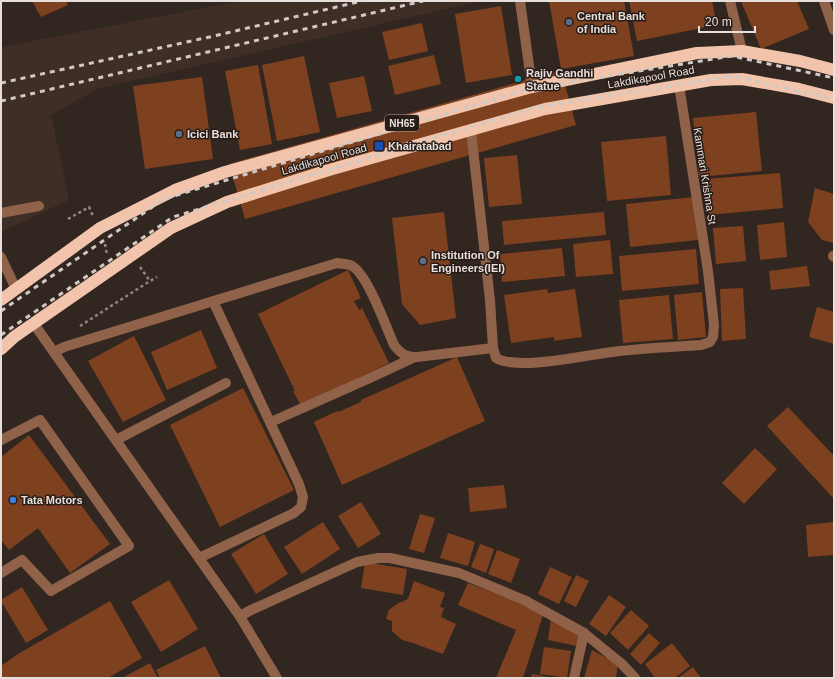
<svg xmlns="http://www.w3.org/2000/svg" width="835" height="679" font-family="Helvetica,sans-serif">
<rect width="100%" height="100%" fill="#322620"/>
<polygon fill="#3f2e25" points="240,1 481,1 97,89 51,115 69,200 1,232 1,47"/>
<g fill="#7d411f">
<polygon points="32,1 66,1 68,5 41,17"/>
<polygon points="549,1 624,1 634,56 561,69"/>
<polygon points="629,1 712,1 717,25 637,41"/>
<polygon points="741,1 797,1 809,29 761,49"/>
<polygon points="501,6 512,75 466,83 455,14"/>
<polygon points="422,23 428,51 389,60 382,32"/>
<polygon points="434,55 441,84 395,95 388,66"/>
<polygon points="304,56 320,132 277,141 262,65"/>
<polygon points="258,65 272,144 240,150 225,71"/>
<polygon points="561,70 576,125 245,219 229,164"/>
<polygon points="364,76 372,111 337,118 329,83"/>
<polygon points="202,77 213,159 145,169 133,86"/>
<polygon points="756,112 762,171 699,177 693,118"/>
<polygon points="666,136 671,195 607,201 601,142"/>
<polygon points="517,155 522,204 489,207 484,158"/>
<polygon points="780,173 783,208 709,215 706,179"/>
<polygon points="815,188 834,194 834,243 822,240 808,222"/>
<polygon points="694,197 698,240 630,247 626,204"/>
<polygon points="444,212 456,318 420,325 402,304 392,218"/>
<polygon points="604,212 606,235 504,245 502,221"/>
<polygon points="784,222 787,257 760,260 757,225"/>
<polygon points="743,226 746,261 716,264 713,228"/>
<polygon points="610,240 613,274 576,277 573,244"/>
<polygon points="562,248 565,276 502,282 500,254"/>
<polygon points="696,249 699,284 622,291 619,256"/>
<polygon points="807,266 810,286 771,290 769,271"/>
<polygon points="348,270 361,298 354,301 359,310 362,308 389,363 301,406 293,391 295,391 258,314"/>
<polygon points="743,288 746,339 722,341 720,289"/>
<polygon points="547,289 548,293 575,289 582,337 554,341 554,337 511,343 504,295"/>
<polygon points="702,292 706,337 678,340 674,295"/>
<polygon points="669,295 673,339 623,343 619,300"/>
<polygon points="817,307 834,312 834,344 809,337"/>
<polygon points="201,330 217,368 167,390 151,352"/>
<polygon points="134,336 166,400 123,422 88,361"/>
<polygon points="457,357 485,421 342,485 314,422 337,411 338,412 361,402 361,400"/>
<polygon points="243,388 294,490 220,527 170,425"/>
<polygon points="788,407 834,456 834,499 767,426"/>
<polygon points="29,435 110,544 70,573 38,528 9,550 1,540 1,457"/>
<polygon points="755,448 777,469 744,504 722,483"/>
<polygon points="504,485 507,508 470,512 468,488"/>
<polygon points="361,502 381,534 358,548 338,516"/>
<polygon points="420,514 435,518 424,553 409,549"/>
<polygon points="323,522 340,549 302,574 284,547"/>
<polygon points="834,522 834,555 808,557 806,525"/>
<polygon points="448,533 475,542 468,566 440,558"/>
<polygon points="264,534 288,574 256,594 231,554"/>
<polygon points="480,544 494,549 486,573 471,567"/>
<polygon points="497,550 520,559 511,583 488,574"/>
<polygon points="365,562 407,569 403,595 361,588"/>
<polygon points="550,567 572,577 559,604 538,594"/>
<polygon points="576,575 589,581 576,607 564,601"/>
<polygon points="169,580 198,629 161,652 131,602"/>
<polygon points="414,581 445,593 440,607 444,608 441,617 456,624 443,654 410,642 402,640 392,631 392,621 386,619 389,610 397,604 408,599"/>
<polygon points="468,583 544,612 523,678 496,678 516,630 458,605"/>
<polygon points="22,587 48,630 26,643 1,601 1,600"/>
<polygon points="609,595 626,607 606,636 589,624"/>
<polygon points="110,601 142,658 108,678 1,678 1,666 18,654"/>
<polygon points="631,610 649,626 628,650 610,633"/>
<polygon points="551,619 580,636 577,646 548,640"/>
<polygon points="649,633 660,643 641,665 630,654"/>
<polygon points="672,643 690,666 675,678 655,678 645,664"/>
<polygon points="205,646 221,678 160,678 156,670"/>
<polygon points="544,647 571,651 567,678 540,674"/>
<polygon points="592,650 618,664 616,678 584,678"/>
<polygon points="150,663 158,678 122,678"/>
<polygon points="693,667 701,678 678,678"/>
<polygon points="532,674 548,677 548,678 531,678"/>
</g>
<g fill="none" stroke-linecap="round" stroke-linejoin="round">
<g stroke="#918782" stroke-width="2.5" stroke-dasharray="3 3" stroke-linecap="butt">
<polyline points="68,219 89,207 93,216"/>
<polyline points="105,244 107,255"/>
<polyline points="140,267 150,281 157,277"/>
<polyline points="80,326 150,281"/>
</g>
<g stroke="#8f6249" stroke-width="10">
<polyline points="520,1 532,87"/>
<polyline points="730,1 742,51"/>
<polyline points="824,1 834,30"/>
<path d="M471,131L490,300L493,348L496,358C518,371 586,355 612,352C641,348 672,347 701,345L710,342L713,337L714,325L708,271L679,85"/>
<polyline points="1,213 39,206"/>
<polyline points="833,256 834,257"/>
<polyline points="1,257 16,289"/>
<polyline points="34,324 239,615 277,678"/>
<path d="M54,352L64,347L337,263C342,264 349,264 352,266C368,275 386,327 394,345C401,354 406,357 417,357L493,348"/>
<polyline points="271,422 370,378 415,357"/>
<polyline points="1,440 40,420 129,546 51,591 22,560 1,573"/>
<polyline points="116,440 226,383"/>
<polyline points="199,558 294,513 301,507 303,497 299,484 213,301"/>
<polyline points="240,616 251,610 357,562 378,558 390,558 459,573 524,600 584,633 622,664 635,678"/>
<polyline points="574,678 584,633"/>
</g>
<g stroke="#f1c4ab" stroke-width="12">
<polyline points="1,300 100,228 175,190 225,172 532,87 697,53 742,51 800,61 834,70"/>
<polyline points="1,349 14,337 171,228 227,202 329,170 545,109 711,80 742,79 799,89 834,98"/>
</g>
<g stroke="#d1c9c5" stroke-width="3" stroke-dasharray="5 5" stroke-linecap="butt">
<polyline points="1,83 214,36 362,1"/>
<polyline points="1,101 423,1"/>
<polyline points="1,311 164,199 528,89 732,56 834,78"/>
<polyline points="1,335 173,217 533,108 731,76 834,99"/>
</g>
</g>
<g fill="#5c6f8a" stroke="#281c17" stroke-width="1.5">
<circle cx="569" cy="22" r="4"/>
<circle cx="179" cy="134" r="4"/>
<circle cx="423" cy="261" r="4"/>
</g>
<circle fill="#0f9aa8" stroke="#281c17" stroke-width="1.5" cx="518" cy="79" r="4"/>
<rect fill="#1a4fb4" stroke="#281c17" stroke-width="1.5" x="374" y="141" width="10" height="10" rx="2"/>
<circle fill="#3f7fe0" stroke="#281c17" stroke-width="1.5" cx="13" cy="500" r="4"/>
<g text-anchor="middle" stroke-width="3" stroke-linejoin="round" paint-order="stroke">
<rect fill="#281c17" stroke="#aea4a0" stroke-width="1" x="385" y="115" width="34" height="16" rx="3"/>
<g font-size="10" font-weight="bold" fill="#e7dfdb">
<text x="402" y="127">NH65</text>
</g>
<g font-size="11" font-weight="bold" fill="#e7dfdb" stroke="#281c17" text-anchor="start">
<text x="577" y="20">Central Bank<tspan x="577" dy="13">of India</tspan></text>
<text x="526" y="77">Rajiv Gandhi<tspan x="526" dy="13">Statue</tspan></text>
<text x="187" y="138">Icici Bank</text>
<text x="388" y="150">Khairatabad</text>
<text x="431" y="259">Institution Of<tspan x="431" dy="13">Engineers(IEI)</tspan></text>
<text x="21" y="504">Tata Motors</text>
</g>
<g font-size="11" fill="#e7dfdb" stroke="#281c17">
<text transform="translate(651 77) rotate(-10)" y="4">Lakdikapool Road</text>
<text transform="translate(324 159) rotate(-16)" y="4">Lakdikapool Road</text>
<text transform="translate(705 176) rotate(81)" y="4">Kammari Krishna St</text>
</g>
</g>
<rect width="835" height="679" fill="none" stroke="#e7dfdb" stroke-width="4"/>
<path d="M699 26v6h56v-6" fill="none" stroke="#e7dfdb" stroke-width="2"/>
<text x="705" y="26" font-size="12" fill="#e7dfdb" stroke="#281c17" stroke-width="3" paint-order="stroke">20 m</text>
</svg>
